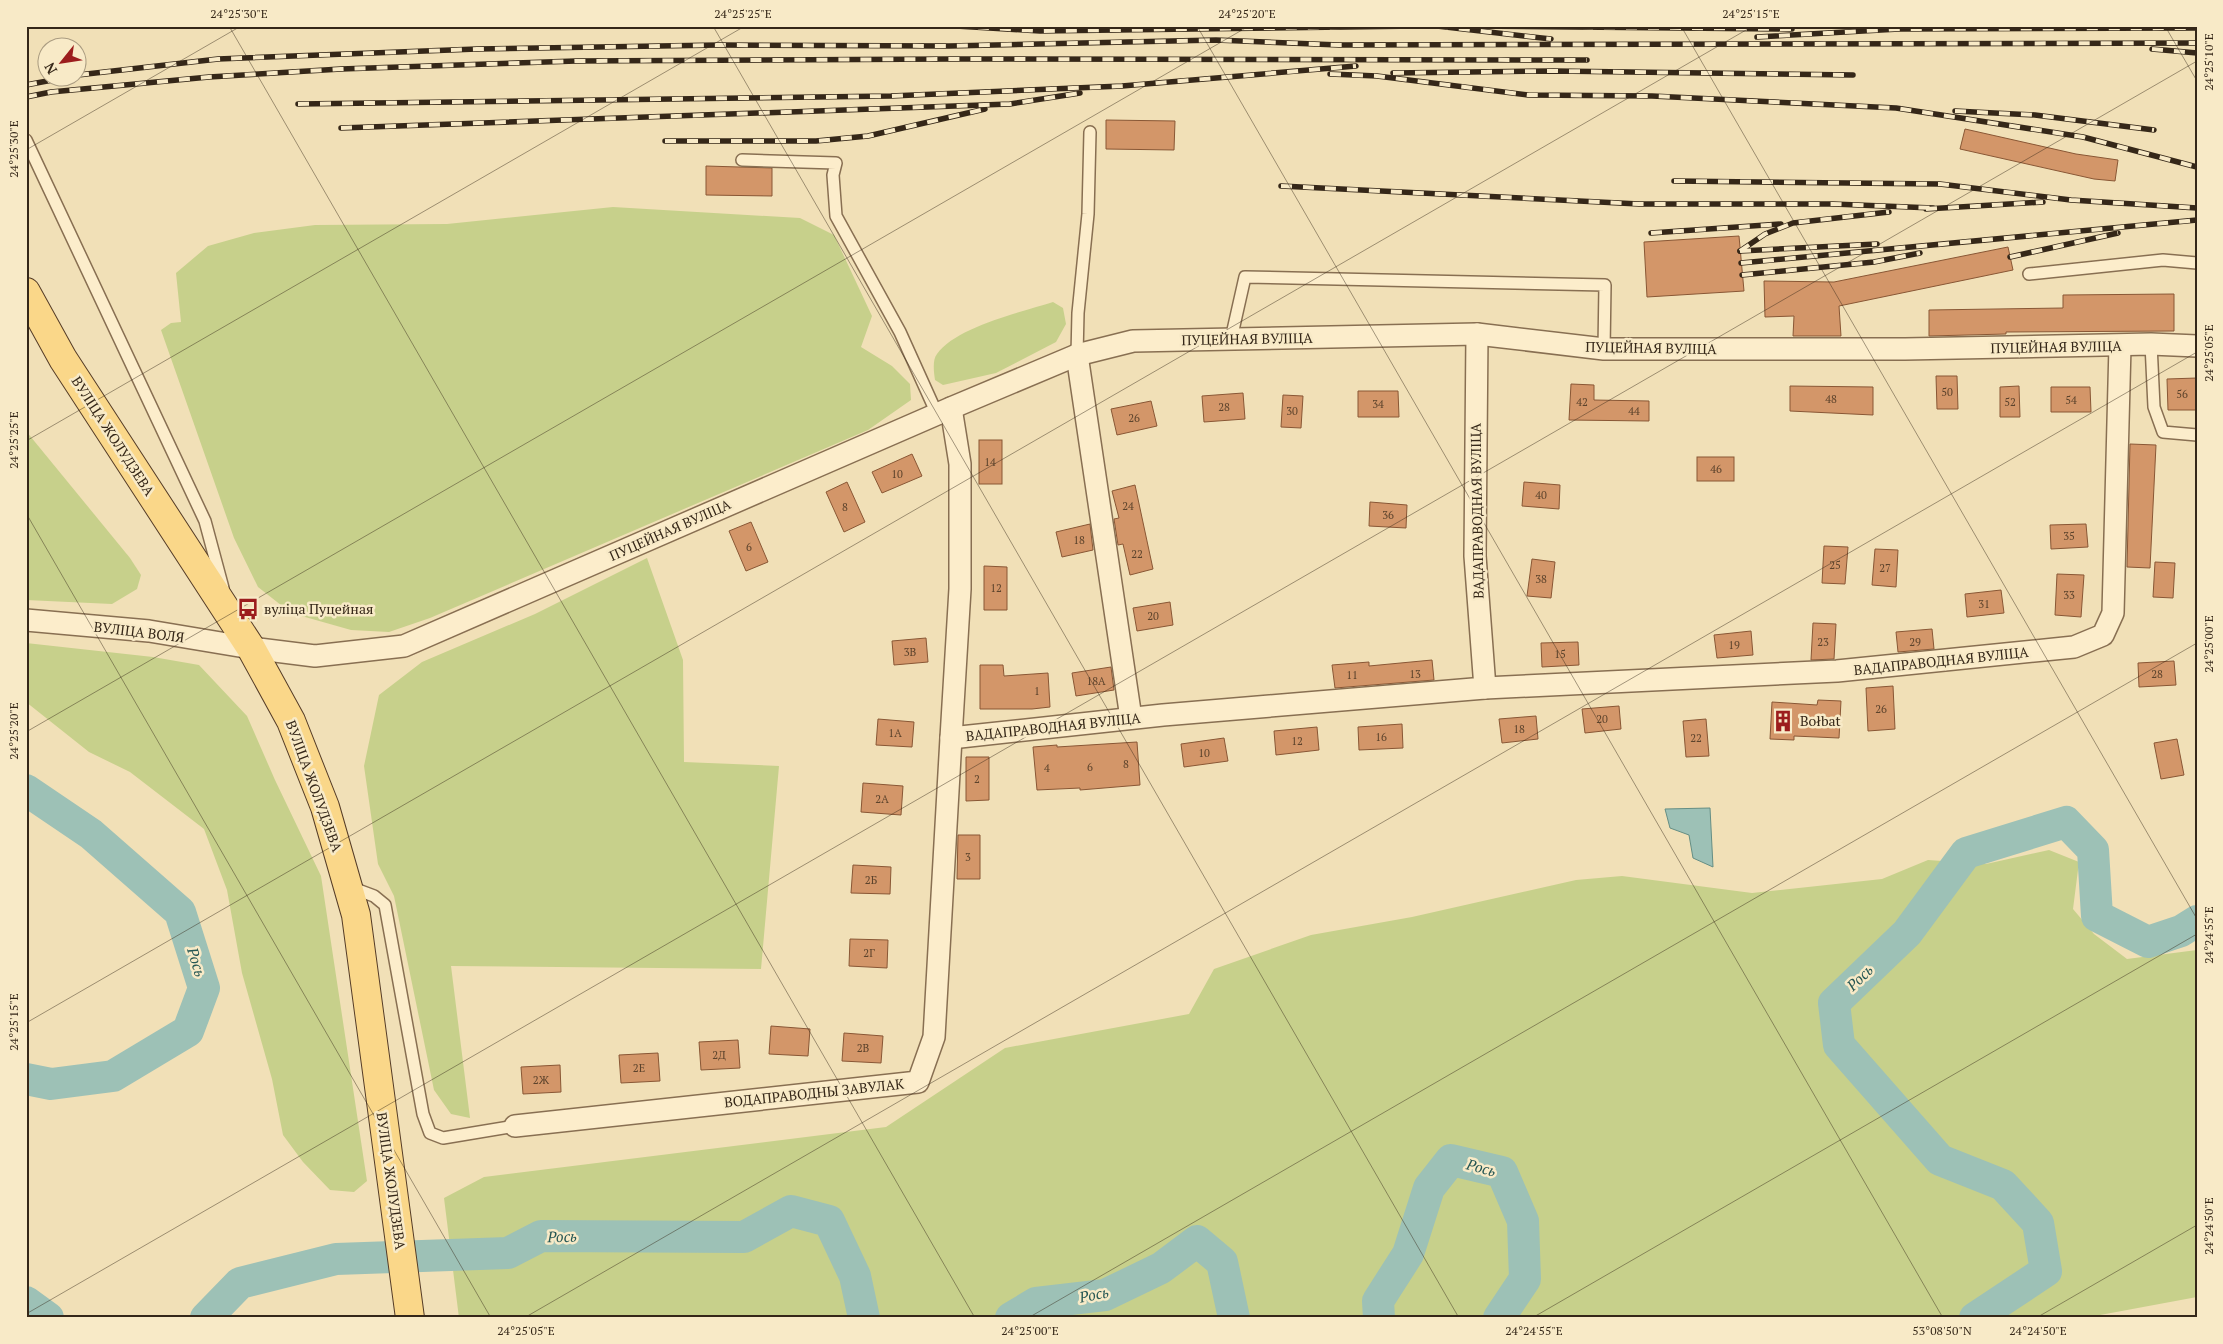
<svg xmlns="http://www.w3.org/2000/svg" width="2223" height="1344" font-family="'PT Serif',serif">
<rect width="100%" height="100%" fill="#f1e0b7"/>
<g fill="#c7d08b">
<polygon points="613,207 800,218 834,235 872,316 861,347 892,366 910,384 911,400 868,430 430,618 389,632 351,630 291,613 258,587 234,538 161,330 171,323 181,322 176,273 208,246 254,233 315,225 447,224"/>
<path d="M1053,302L1063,308L1066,324L1056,342L996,373L943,385L935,380C934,373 932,360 937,354C956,327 1022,312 1053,302Z"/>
<polygon points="26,431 130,558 141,575 137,589 112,604 26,600"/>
<polygon points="647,558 683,660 684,762 779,766 761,969 451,966 470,1118 451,1114 434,1090 394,896 378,864 364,766 379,695 422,662 535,614"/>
<polygon points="26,643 153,657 199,665 247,716 275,780 321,876 367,1181 354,1192 330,1190 303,1162 283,1135 272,1079 242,973 227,890 204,829 130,772 89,752 26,702"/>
<polygon points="2049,850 2079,862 2073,909 2094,934 2127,959 2197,950 2197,1297 2084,1318 459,1318 444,1198 484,1177 886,1127 1005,1048 1189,1014 1214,969 1311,935 1412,917 1576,880 1622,876 1752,893 1882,879 1928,860 1986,864"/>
</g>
<polygon fill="#9dc1b6" stroke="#658e84" points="1710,808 1713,867 1693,858 1689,835 1670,828 1665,809"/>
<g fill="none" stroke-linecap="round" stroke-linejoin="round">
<g stroke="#9dc1b6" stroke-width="32">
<polyline points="26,790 91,834 180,912 204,988 188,1031 113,1076 51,1084 26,1079"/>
<polyline points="26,1302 48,1318"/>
<polyline points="206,1318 240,1283 336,1259 508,1253 541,1236 744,1237 791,1211 829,1221 855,1276 864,1318"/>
<polyline points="1011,1318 1036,1303 1105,1295 1161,1268 1197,1241 1222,1262 1234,1318"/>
<polyline points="1379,1318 1378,1301 1408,1254 1429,1188 1451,1160 1502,1172 1523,1221 1525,1279 1499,1318"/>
<polyline points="1975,1318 2046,1271 2038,1223 2003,1185 1940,1160 1839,1045 1834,1003 1907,933 1966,853 2066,822 2093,850 2097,916 2148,942 2181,931 2197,921"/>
</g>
</g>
<g fill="#d39669" stroke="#895735">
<polygon points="1106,120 1175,121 1174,150 1106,149"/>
<polygon points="1965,129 2076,154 2118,160 2115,181 2094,179 1960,149"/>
<polygon points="706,166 772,168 772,196 706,195"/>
<polygon points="1739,236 1744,291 1647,297 1644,242"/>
<polygon points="2008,247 2013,270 1839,306 1841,336 1793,336 1794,316 1765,317 1764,281 1834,282"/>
<polygon points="2174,294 2174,331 2006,332 2006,334 1929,336 1929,310 2063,308 2063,295"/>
<polygon points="1936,376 1957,376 1958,409 1937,409"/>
<polygon points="2197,378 2197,410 2168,410 2167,379"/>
<polygon points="1571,384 1594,385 1594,400 1649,401 1649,421 1569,420"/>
<polygon points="1790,386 1873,387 1873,415 1790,411"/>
<polygon points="2019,386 2020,417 2000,417 2000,387"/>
<polygon points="2051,387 2090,387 2091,412 2051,412"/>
<polygon points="1358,391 1398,391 1399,417 1358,417"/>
<polygon points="1243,393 1245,419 1204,422 1202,396"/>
<polygon points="1283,395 1303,396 1301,428 1281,427"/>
<polygon points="1151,401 1157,426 1117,435 1111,409"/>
<rect x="979" y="440" width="23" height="44"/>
<polygon points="2130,444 2156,445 2150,568 2127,567"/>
<polygon points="912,454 922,476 882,493 872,472"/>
<rect x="1697" y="457" width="37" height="24"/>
<polygon points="847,482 865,522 844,532 826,492"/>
<polygon points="1524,482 1560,485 1559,509 1522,506"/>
<polygon points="1135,485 1153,569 1130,575 1123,544 1118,545 1114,519 1119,518 1112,491"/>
<polygon points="1370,502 1407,505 1406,528 1369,526"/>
<polygon points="751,522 768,562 746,571 729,531"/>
<polygon points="1090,524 1093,550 1062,557 1056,532"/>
<polygon points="2086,524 2088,547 2051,549 2050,525"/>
<polygon points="1824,546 1848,547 1845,584 1822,583"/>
<polygon points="1875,549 1898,550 1896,587 1872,585"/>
<polygon points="1532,559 1555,562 1551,598 1527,596"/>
<polygon points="2155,562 2175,563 2173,598 2153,597"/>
<polygon points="984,566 1007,567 1007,610 984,610"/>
<polygon points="2057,574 2084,575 2081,617 2055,615"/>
<polygon points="2001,590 2004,613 1967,617 1965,594"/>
<polygon points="1170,602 1173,625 1137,631 1133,608"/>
<polygon points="1813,623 1836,624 1834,659 1811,660"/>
<polygon points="1932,629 1934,649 1898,652 1896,632"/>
<polygon points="1751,631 1753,655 1717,658 1714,635"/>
<polygon points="926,638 928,662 894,665 892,641"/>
<polygon points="1578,642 1579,665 1542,667 1541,643"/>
<polygon points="1432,660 1434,680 1335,688 1332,665 1369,662 1369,666"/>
<polygon points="2174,661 2176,685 2139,687 2138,663"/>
<polygon points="980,665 1003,665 1004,676 1048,673 1050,707 1032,709 980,709"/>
<polygon points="1111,667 1114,690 1076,696 1072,673"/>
<polygon points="1893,686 1895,729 1868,731 1866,688"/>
<polygon points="1818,700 1841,701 1839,738 1794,736 1794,740 1770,739 1772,702 1817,705"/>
<polygon points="1619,706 1621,729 1585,733 1582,709"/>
<polygon points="1536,716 1538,739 1502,743 1499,719"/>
<polygon points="878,719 914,722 912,747 876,745"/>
<polygon points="1706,719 1709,756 1686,757 1683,721"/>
<polygon points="1402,724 1403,748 1359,750 1358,727"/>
<polygon points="1317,727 1319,750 1276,755 1274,731"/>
<polygon points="1224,738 1228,761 1184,767 1181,744"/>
<polygon points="2177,739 2184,775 2161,779 2154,743"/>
<polygon points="1137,742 1140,785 1080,790 1080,788 1037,790 1033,747 1057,745 1057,747"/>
<polygon points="966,757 989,757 989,800 966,801"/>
<polygon points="863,783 903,786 901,815 861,812"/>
<polygon points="958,835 980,835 980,879 957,879"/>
<polygon points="853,865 891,867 890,894 851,893"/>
<polygon points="850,939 888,940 887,968 849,966"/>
<polygon points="771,1026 810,1029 808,1056 769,1054"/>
<polygon points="844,1033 883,1036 881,1063 842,1061"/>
<polygon points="738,1040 740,1068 701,1070 699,1042"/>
<polygon points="658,1053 660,1081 621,1083 619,1055"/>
<polygon points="560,1065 561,1092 523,1094 521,1067"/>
</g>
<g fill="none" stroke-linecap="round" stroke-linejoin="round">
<g stroke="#886f52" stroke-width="14">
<g id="lane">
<polyline points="26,140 205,521 223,588"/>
<polyline points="742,160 836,163 833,175 836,216 900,332 937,414"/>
<polyline points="2029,274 2163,260 2197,263"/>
<polyline points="1231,339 1245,277 1605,285 1604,349"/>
<polyline points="2151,344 2154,407 2163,432 2197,435"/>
<polyline points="1077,355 1078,313 1088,214 1090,132"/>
<polyline points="350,887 374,896 385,905 423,1114 430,1133 443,1138 515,1126"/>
</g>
</g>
<g stroke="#886f52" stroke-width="24">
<g id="street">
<polyline points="1077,355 1131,718"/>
<polyline points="951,408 960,464 960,589 951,738 1163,715 1485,688 1475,556 1477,334"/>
<polyline points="26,620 149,631 251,648 315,656 404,646 951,408 1077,355 1133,341 1477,334 1604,349 1905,349 2151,344 2197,346"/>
<polyline points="1485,688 1837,671 2074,647 2103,635 2113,613 2120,346"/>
<polyline points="515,1126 918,1082 934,1037 951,738"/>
</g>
</g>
<g stroke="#553c27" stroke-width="30">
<polyline id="primary" points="26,292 63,359 251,648 291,721 325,807 356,915 410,1318"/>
</g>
<use href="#lane" stroke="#fcedcb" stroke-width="11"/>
<use href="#street" stroke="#fcedcb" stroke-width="21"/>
<use href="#primary" stroke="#fad789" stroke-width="28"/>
<g stroke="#352718" stroke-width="5.5">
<g id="rail">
<polyline points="956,26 1040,31 1419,26"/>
<polyline points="1437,26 1551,39"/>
<polyline points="1472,26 1792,29"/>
<polyline points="1757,37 1899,29 2197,28"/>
<polyline points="2152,49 2197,53"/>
<polyline points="1393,73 1554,71 1853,75"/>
<polyline points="1330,74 1377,76 1528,95 1652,96 1896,108 2083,137 2197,167"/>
<polyline points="78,75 218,59 477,49 719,45 949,46 1216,40 1339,45 2197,43"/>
<polyline points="26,85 63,78"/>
<polyline points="26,97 51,92 209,77 341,69 576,61 952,59 1587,60"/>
<polyline points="298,104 891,96 1122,86 1356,66"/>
<polyline points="1955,111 2035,115 2154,130"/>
<polyline points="341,128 1010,104 1080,93"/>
<polyline points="665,141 816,141 868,136 985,109"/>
<polyline points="1674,181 1940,184 2071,200 2197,208"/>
<polyline points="1281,186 1639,204 1833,204 1933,208"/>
<polyline points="1926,209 2043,202"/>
<polyline points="1651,233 1781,224"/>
<polyline points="1740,251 1765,234 1793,223 1889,212"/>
<polyline points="1740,251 1877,244"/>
<polyline points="2010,257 2118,233"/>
<polyline points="1741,263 2197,220"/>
<polyline points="1742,275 1874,262 1920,253"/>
</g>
</g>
<use href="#rail" stroke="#f8eac7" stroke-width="4" stroke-dasharray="11" stroke-linecap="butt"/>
</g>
<path fill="none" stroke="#352718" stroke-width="1" stroke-opacity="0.45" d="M229,26L975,1318M713,26L1459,1318M1197,26L1943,1318M1681,26L2197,919M2165,26L2197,81M26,150L241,26M26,441L745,26M26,513L491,1318M26,732L1249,26M26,1023L1753,26M26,1314L2197,61M524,1318L2197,352M1028,1318L2197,643M1532,1318L2197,934M2036,1318L2197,1225"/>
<defs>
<g id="bus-bare" transform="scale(1.725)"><path d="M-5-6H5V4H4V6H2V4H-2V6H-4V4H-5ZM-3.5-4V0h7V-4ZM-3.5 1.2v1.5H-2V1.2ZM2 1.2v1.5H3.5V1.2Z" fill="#9c1d1d" stroke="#f8eac7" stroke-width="2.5" paint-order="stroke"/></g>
<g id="building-bare" transform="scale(1.725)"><path d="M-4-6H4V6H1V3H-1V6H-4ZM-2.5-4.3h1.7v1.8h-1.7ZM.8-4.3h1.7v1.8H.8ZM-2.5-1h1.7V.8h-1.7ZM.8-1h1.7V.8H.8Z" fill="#9c1d1d" stroke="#f8eac7" stroke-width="2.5" paint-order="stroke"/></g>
</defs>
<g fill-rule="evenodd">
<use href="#bus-bare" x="248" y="609"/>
<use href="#building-bare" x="1783" y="721"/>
</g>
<g text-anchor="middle" stroke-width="5" stroke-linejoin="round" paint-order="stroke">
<g font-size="11" fill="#5c432c">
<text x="1947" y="396">50</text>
<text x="2182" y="398">56</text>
<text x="1831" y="403">48</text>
<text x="2071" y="404">54</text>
<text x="1582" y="406">42</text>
<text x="2010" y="406">52</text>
<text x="1378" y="408">34</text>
<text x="1224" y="411">28</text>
<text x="1292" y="415">30</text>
<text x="1634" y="415">44</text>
<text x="1134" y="422">26</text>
<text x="990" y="466">14</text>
<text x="1716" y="473">46</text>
<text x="897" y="478">10</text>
<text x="1541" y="499">40</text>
<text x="1128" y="510">24</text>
<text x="845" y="511">8</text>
<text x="1388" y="519">36</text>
<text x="2069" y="540">35</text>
<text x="1079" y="544">18</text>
<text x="749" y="551">6</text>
<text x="1137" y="558">22</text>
<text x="1835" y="569">25</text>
<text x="1885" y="572">27</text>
<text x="1541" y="583">38</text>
<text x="996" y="592">12</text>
<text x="2069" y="599">33</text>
<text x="1984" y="608">31</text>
<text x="1153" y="620">20</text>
<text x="1823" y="646">23</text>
<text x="1915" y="646">29</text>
<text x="1734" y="649">19</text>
<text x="910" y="656">3В</text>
<text x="1560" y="658">15</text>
<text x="1415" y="678">13</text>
<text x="2157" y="678">28</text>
<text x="1352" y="679">11</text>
<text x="1096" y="685">18А</text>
<text x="1037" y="695">1</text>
<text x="1881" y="713">26</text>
<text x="1602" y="723">20</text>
<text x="1519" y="733">18</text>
<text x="895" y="737">1А</text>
<text x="1381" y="741">16</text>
<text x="1696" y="742">22</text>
<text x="1297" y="745">12</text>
<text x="1204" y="757">10</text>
<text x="1126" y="768">8</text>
<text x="1090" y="771">6</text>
<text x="1047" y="772">4</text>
<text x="977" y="783">2</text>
<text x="882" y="803">2А</text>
<text x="968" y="861">3</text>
<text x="871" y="884">2Б</text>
<text x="869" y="957">2Г</text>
<text x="863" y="1052">2В</text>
<text x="719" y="1059">2Д</text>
<text x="639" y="1072">2Е</text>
<text x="541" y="1084">2Ж</text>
</g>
<g font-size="14" fill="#352718" stroke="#f8eac7">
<text transform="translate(1247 339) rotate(-1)" y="5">ПУЦЕЙНАЯ ВУЛІЦА</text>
<text transform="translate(2056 347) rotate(-1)" y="5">ПУЦЕЙНАЯ ВУЛІЦА</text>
<text transform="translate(1651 348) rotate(1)" y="5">ПУЦЕЙНАЯ ВУЛІЦА</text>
<text transform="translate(113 436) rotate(57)" y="5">ВУЛІЦА ЖОЛУДЗЕВА</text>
<text transform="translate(1477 511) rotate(-91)" y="5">ВАДАПРАВОДНАЯ ВУЛІЦА</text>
<text transform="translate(670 530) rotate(-24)" y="5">ПУЦЕЙНАЯ ВУЛІЦА</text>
<text transform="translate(139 632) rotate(7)" y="5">ВУЛІЦА ВОЛЯ</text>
<text transform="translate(1941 661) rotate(-6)" y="5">ВАДАПРАВОДНАЯ ВУЛІЦА</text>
<text transform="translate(1053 727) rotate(-6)" y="5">ВАДАПРАВОДНАЯ ВУЛІЦА</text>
<text transform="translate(314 786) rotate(70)" y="5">ВУЛІЦА ЖОЛУДЗЕВА</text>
<text transform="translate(814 1093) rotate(-6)" y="5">ВОДАПРАВОДНЫ ЗАВУЛАК</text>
<text transform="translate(391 1181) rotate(82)" y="5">ВУЛІЦА ЖОЛУДЗЕВА</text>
</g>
<g font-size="14" fill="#352718" stroke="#f8eac7" text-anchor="start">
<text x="264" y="614">вуліца Пуцейная</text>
<text x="1800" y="726">Bołbat</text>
</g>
<g font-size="15" font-style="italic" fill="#265754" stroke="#f8eac7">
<text transform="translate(196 962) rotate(73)" y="5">Рось</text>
<text transform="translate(1860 978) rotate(-44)" y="5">Рось</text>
<text transform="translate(1481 1168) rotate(15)" y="5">Рось</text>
<text transform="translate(562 1237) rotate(-1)" y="5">Рось</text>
<text transform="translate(1094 1295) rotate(-11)" y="5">Рось</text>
</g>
</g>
<rect width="2223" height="1344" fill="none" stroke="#f8eac7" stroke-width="55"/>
<g transform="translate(62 62) rotate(240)"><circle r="24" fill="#f8eac7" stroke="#aa9c81"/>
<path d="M0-4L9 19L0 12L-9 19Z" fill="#9c1d1d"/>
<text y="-8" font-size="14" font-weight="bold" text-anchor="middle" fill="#352718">N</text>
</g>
<rect x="28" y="28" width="2168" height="1288" fill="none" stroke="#352718" stroke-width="2"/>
<g font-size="12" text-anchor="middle" fill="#352718">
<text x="239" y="18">24°25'30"E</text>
<text x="743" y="18">24°25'25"E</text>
<text x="1247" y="18">24°25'20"E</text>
<text x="1751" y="18">24°25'15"E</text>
<text transform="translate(2209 62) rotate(-90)" y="4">24°25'10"E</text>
<text transform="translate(14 149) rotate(-90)" y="4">24°25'30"E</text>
<text transform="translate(2209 353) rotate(-90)" y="4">24°25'05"E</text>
<text transform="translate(14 440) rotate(-90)" y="4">24°25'25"E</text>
<text transform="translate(2209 644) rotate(-90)" y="4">24°25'00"E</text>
<text transform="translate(14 731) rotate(-90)" y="4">24°25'20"E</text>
<text transform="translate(2209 935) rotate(-90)" y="4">24°24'55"E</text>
<text transform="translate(14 1022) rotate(-90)" y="4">24°25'15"E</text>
<text transform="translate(2209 1226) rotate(-90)" y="4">24°24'50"E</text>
<text x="526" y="1335">24°25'05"E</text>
<text x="1030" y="1335">24°25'00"E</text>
<text x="1534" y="1335">24°24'55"E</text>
<text x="1942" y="1335">53°08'50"N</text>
<text x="2038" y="1335">24°24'50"E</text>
</g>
</svg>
